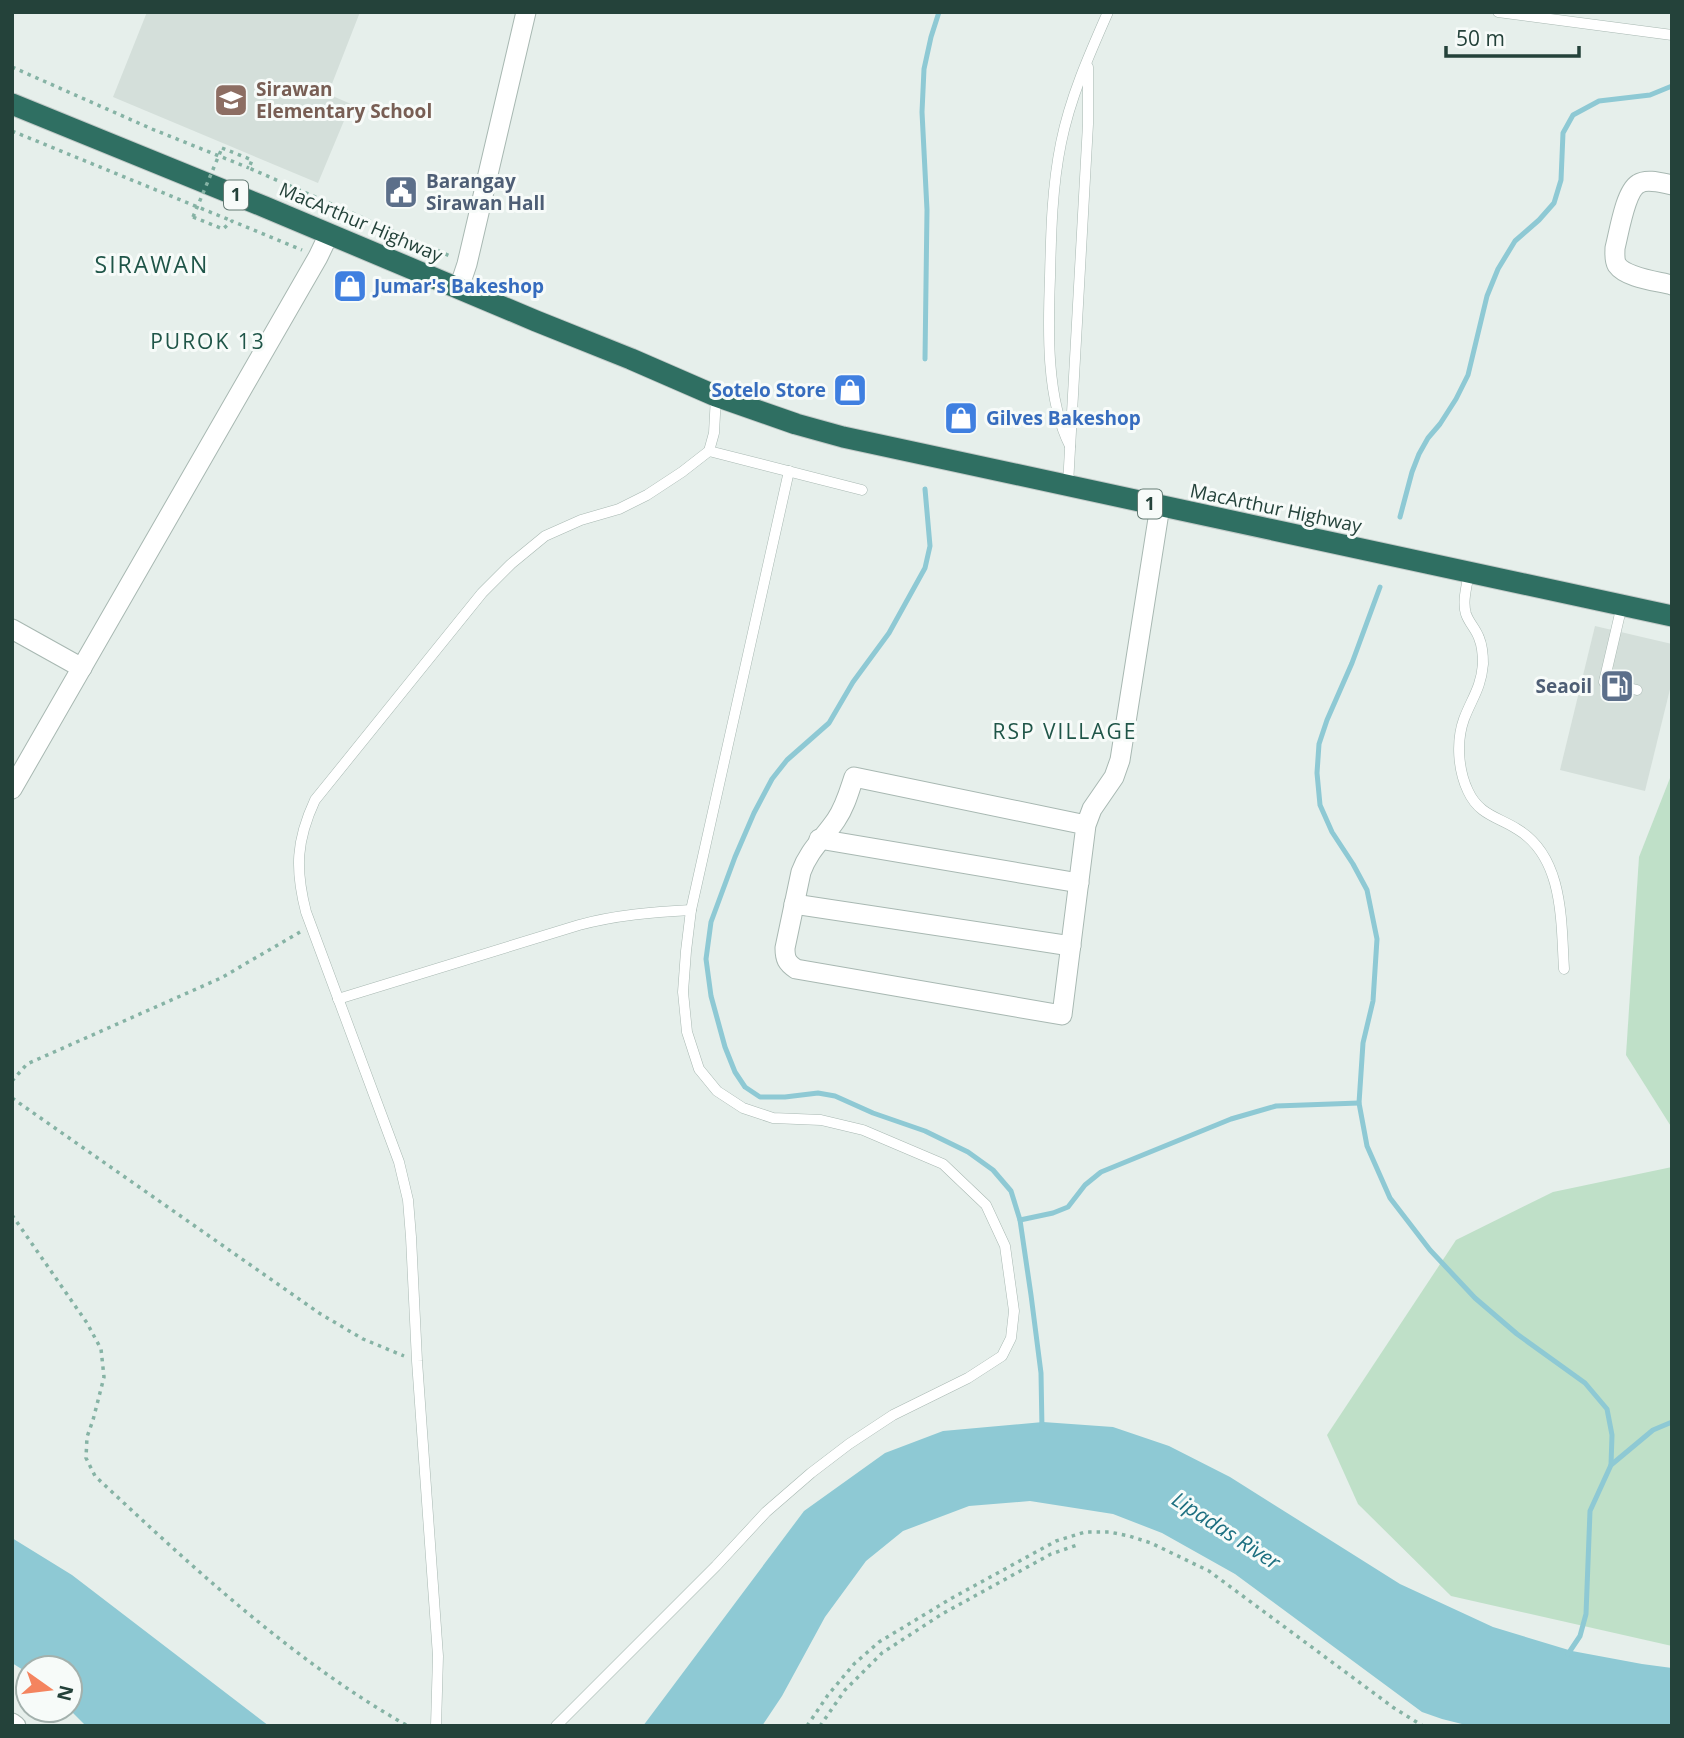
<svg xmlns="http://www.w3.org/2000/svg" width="1684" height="1738" font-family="'Open Sans',sans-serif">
<rect width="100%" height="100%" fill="#e6efeb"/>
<g fill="#d4dfda">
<polygon points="147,12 360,12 328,94 351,104 318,183 113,97"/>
<polygon points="1595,626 1672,644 1672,681 1645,791 1560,770"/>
</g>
<g fill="#bfe0c8">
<polygon points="1672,773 1672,1128 1626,1055 1639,857"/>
<polygon points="1672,1167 1672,1646 1451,1596 1358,1504 1327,1435 1456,1240 1553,1192"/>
</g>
<g fill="#8ec9d4">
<polygon points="1043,1422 1113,1427 1169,1446 1230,1477 1400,1584 1493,1627 1572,1651 1642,1664 1672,1668 1672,1726 1470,1726 1442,1719 1422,1712 1235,1574 1162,1533 1113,1514 1030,1501 969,1506 903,1531 866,1561 825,1617 782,1696 762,1726 643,1726 804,1511 885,1453 943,1431"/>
<polygon points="12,1538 72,1575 269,1726 86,1726 70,1710 70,1668 28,1668 28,1673 12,1663"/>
</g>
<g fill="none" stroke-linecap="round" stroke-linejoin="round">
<g stroke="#8ec9d4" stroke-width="5">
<polyline points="925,359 927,210 922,112 924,69 931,37 939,12"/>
<polyline points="925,489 930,546 925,568 889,633 853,682 829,723 787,760 772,779 754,813 735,857 711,922 706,959 711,996 725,1047 735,1072 745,1087 760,1097 785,1097 818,1093 835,1096 873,1113 925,1131 968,1152 993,1170 1011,1191 1020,1220 1031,1295 1041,1373 1042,1429"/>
<polyline points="1400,517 1412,472 1419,454 1428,438 1440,424 1456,399 1468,375 1487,296 1498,269 1515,241 1539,220 1554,203 1561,180 1563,133 1573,115 1599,101 1650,95 1672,86"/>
<polyline points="1380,587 1352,663 1327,720 1319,744 1317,773 1320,805 1332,832 1353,864 1367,890 1377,939 1373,1001 1363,1043 1359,1103 1367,1146 1390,1198 1430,1250 1475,1298 1517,1334 1585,1383 1607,1409 1612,1435 1611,1465"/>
<polyline points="1020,1220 1053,1213 1068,1207 1085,1185 1101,1172 1231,1119 1276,1106 1359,1103"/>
<polyline points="1568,1654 1580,1636 1586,1614 1590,1511 1611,1465 1653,1430 1672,1422"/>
</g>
<g stroke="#a8b8b2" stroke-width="11">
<g id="lane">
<polyline points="1498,12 1672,35"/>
<path d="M1070,446C1046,399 1048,329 1050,277C1051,232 1052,187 1061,143C1070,98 1089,55 1108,12"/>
<polyline points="709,451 862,490"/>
<polyline points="1068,485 1088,124 1088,67"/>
<path d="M1469,572C1467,586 1462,601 1466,614C1469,623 1476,629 1479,638C1482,645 1483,656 1483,664C1481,688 1472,698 1464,719C1456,741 1458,770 1468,791C1479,815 1498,817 1517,829C1564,857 1561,921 1564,969"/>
<polyline points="1622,605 1604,682 1637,690"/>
<path d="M338,999L579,925C616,915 653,912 691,910"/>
<path d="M436,1726L438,1656L417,1361L411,1237L408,1200L399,1162L306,912C295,869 296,841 315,800L482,593L511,564L545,536L581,520L619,509L647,495L682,472L709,451L714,433L716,396"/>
<polyline points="556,1726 716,1566 766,1512 811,1473 849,1444 893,1415 968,1378 1002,1356 1011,1338 1014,1311 1005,1246 986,1205 943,1164 863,1130 821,1120 773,1118 743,1108 717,1091 699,1069 687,1032 683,992 686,951 691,910 789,471"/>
</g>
</g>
<g stroke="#a8b8b2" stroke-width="21">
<g id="street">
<path d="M1672,185C1662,183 1647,178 1638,184C1625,192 1619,233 1615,248C1615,253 1614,260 1617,265C1626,278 1657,281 1672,285"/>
<polyline points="459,288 467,264 526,12"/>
<polyline points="12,629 82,668"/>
<polyline points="12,789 318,257 329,234"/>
<path d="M1086,825L854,777C849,792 845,807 836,820C823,839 809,850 801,872L785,948C785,959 787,963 796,969L1062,1015L1086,825L1092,809L1114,777L1120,760L1160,506"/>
<polyline points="819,839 1079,883"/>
<polyline points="794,904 1071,946"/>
<polyline points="12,1723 16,1726"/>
</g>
</g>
<g stroke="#c2cac8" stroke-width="23">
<polyline id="highway" points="12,104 265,207 536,321 631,359 716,396 796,424 843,437 1672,616"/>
</g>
<g stroke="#86b3a5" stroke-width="3.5" stroke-dasharray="3.5 5" stroke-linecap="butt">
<polyline points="12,67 152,129 249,168"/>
<polyline points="12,131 232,221"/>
<polyline points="222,148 252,160 249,168 450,256"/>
<polyline points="193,217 223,229 232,221 302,250"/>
<polyline points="12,1081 27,1064 221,978 300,932"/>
<polyline points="12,1098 319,1313 363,1339 404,1356"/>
<path d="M12,1215L87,1323L101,1349L104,1377L93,1420L87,1437L86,1458L95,1476C190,1565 294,1662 408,1726"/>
<polyline points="807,1726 828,1695 854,1664 879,1642 952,1598 1056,1541 1085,1532 1109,1532 1129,1536 1151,1543 1209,1571 1394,1708 1423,1726"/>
<polyline points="820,1726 845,1690 882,1653 942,1614 1051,1554 1080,1544"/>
</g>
<use href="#lane" stroke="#fff" stroke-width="10"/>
<use href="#street" stroke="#fff" stroke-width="19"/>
<use href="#highway" stroke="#2f6f62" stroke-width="21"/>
<polyline stroke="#86b3a5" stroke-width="3.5" stroke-dasharray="3.5 5" stroke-linecap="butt" points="193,217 222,148"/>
</g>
<defs>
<g id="school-square" transform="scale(1.75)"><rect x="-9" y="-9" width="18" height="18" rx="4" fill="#8d6e63" stroke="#f7fbf9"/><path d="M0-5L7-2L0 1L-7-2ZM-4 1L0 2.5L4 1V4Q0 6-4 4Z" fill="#fff"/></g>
<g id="civic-square" transform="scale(1.75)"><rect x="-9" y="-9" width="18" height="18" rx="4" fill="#5c6f8a" stroke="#f7fbf9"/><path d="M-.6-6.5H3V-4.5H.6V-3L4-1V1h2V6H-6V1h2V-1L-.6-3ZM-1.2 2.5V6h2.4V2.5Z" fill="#fff"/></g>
<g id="shop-square" transform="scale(1.75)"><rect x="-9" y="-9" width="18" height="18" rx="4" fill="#3f7fe0" stroke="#f7fbf9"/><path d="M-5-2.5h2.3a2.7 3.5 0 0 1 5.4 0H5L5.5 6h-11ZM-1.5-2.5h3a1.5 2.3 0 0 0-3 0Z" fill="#fff"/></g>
<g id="fuel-square" transform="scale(1.75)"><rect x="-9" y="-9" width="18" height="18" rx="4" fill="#5c6f8a" stroke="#f7fbf9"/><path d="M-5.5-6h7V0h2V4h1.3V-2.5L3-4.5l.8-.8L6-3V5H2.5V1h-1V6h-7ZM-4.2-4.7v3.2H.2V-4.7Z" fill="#fff"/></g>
</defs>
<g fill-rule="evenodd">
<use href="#school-square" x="231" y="100"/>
<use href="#civic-square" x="401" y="192"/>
<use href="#shop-square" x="350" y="286"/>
<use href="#shop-square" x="850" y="390"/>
<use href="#shop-square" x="961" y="418"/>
<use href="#fuel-square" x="1617" y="686"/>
</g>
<g text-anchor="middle" stroke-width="6" stroke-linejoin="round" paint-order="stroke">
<g fill="#f7fbf9" stroke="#637a73" stroke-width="2">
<rect x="224" y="180.5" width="24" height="29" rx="5"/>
<rect x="1138" y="489.5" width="24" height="29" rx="5"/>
</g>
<g font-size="18" font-weight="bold" fill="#24423a">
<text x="236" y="201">1</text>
<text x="1150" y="510">1</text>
</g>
<g font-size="19" font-weight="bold" fill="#785e54" stroke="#f7fbf9" text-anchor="start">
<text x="256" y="96">Sirawan<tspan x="256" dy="22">Elementary School</tspan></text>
</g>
<g font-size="19" font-weight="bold" fill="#4e5e75" stroke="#f7fbf9" text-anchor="start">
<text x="426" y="188">Barangay<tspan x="426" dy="22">Sirawan Hall</tspan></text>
<text x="1592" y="693" text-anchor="end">Seaoil</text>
</g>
<g font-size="19" fill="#24423a" stroke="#f7fbf9">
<text transform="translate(361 222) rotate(23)" y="7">MacArthur Highway</text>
<text transform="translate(1276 508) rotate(12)" y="7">MacArthur Highway</text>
</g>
<g font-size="19" font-weight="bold" fill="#366cbe" stroke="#f7fbf9" text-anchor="start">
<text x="374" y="293">Jumar's Bakeshop</text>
<text x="826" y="397" text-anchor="end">Sotelo Store</text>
<text x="986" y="425">Gilves Bakeshop</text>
</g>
<g font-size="21" letter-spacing="2" fill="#1f5548" stroke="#f7fbf9">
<text x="208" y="349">PUROK 13</text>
<text x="1065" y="739">RSP VILLAGE</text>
</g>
<g font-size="21" font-style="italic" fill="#1c6f80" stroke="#f7fbf9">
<text transform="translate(1226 1531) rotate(33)" y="7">Lipadas River</text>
</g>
<g font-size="23" letter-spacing="2" fill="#1f5548" stroke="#f7fbf9">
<text x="152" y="273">SIRAWAN</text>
</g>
</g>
<rect width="1684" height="1738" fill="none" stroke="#24423a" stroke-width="28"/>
<g transform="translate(49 1689) rotate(104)"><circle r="33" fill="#f7fbf9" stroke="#a3b1ad" stroke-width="2"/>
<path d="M0-5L12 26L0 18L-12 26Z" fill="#f4845f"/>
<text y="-10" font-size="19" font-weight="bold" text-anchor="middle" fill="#24423a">N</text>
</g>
<path d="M1446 46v10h133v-10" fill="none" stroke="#24423a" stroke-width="3.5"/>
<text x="1456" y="46" font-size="21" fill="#24423a" stroke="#f7fbf9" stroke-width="5" paint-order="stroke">50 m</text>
</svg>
